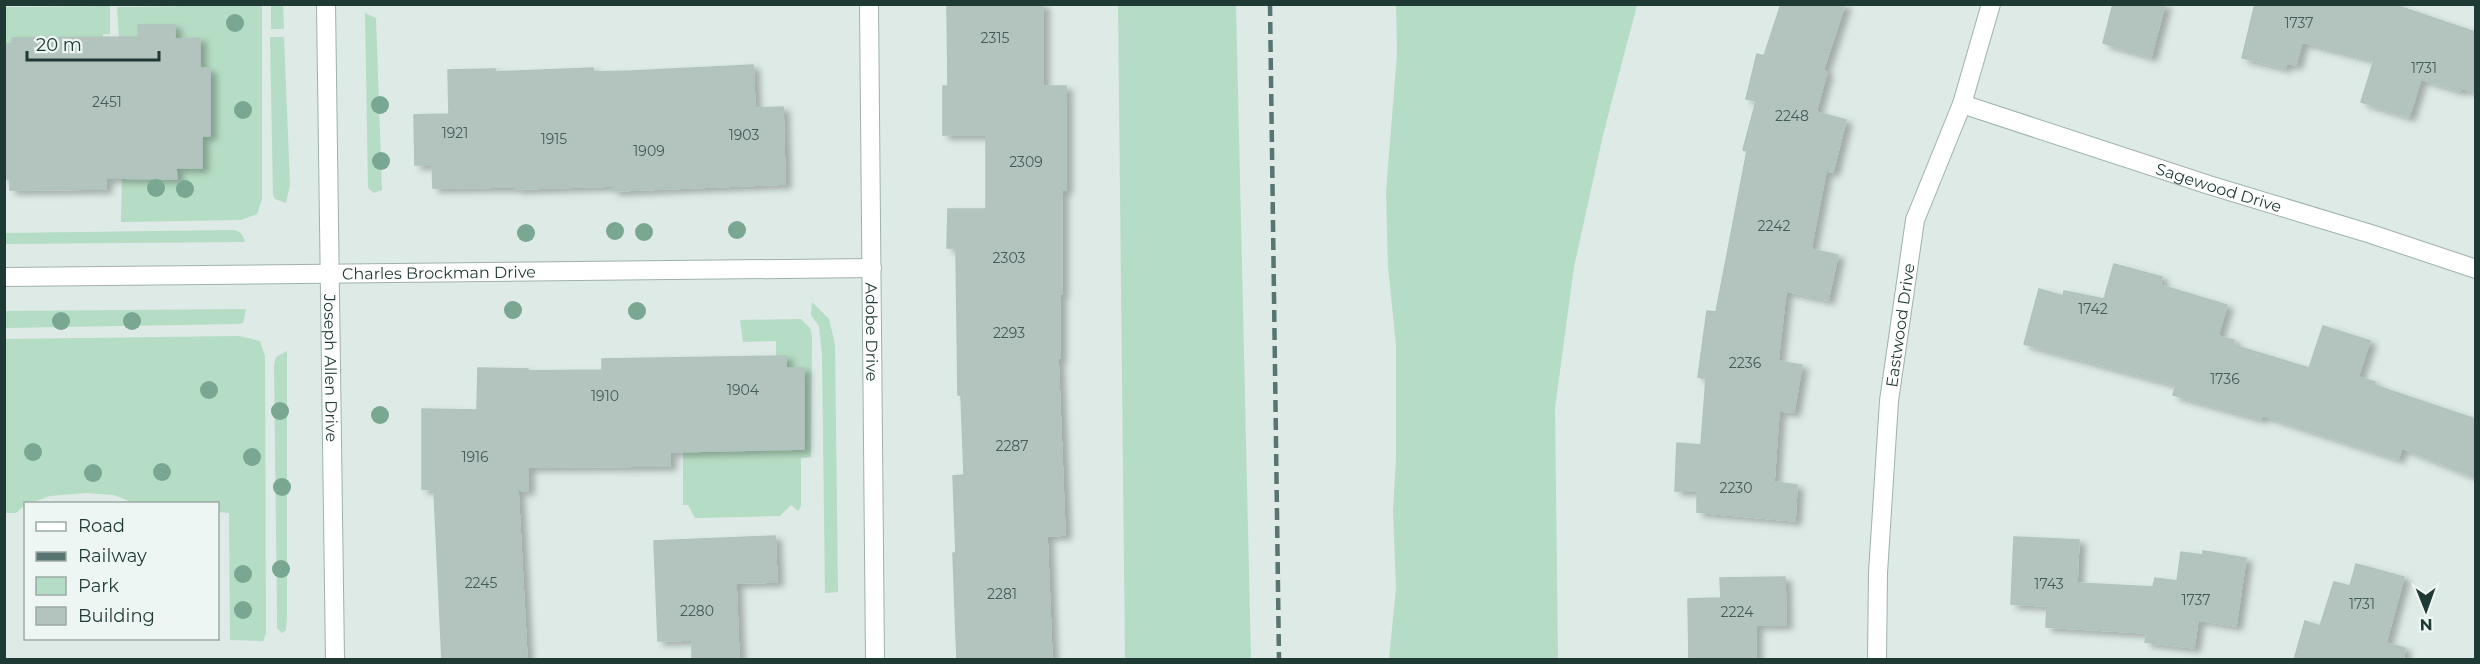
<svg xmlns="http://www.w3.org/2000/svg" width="2480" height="664" font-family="Montserrat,sans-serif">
<defs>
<filter id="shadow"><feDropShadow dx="6" dy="4" stdDeviation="3" flood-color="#0004"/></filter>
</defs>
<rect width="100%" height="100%" fill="#ddeae6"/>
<g fill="#b5dcc4">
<polygon points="262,5 262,199 257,214 241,220 121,222 122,172 142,173 143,179 176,179 176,168 202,168 202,136 210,135 210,69 200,68 200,38 175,39 138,25 137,38 119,39 117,7"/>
<polygon points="271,5 283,5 284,29 271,29"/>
<polygon points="1118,5 1236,5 1251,659 1125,659"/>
<polygon points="1396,5 1637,5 1603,135 1574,267 1555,408 1558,659 1389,659 1396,588 1393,511 1396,459 1396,345 1388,266 1386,192 1397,54"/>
<polygon points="110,6 110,34 103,34 103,38 13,38 12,44 5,44 5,7"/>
<polygon points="365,13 376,18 382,190 374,193 368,188"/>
<polygon points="270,37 284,37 290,185 286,203 275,199 273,195"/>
<path d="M233,230C241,231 243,235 245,242L5,244V233Z"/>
<polygon points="812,302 829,319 835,344 838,592 825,593 822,355 819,326 811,315"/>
<polygon points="246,309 243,323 238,324 5,328 5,311"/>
<polygon points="801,319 810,328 812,336 811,457 801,458 801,506 798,511 791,505 780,516 695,518 688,505 683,505 683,414 699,452 804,449 804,368 786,368 776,356 776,341 743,342 740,320"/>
<polygon points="239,336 260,341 265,356 266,633 263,641 230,640 229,513 218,512 218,504 134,503 114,495 86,493 50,496 26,504 16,513 5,513 5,339"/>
<polygon points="287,351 287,616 286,630 282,633 277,628 277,610 274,365 276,357"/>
</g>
<g fill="#b3c4bf" stroke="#b0c3be" stroke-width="1.5" filter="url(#shadow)">
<polygon points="947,4 1043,4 1043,86 1066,86 1066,190 1062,190 1062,294 1060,294 1060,358 1058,358 1065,535 1047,536 1052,660 957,660 953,553 956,553 953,476 964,475 961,395 958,395 956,248 947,248 948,209 986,209 986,135 943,135 943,86 948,86"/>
<polygon points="1781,4 1845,4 1823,71 1827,72 1816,112 1846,120 1833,172 1826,171 1811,249 1838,255 1828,300 1786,291 1778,361 1802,365 1794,412 1779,411 1774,482 1797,485 1795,521 1697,512 1697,491 1675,491 1677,443 1701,445 1706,379 1698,377 1707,311 1716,312 1747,151 1743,150 1756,101 1746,99 1757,54 1764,56"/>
<polygon points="2113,4 2165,4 2151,57 2103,43"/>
<polygon points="2255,4 2392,4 2475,32 2475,92 2461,88 2460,91 2421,79 2409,117 2361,102 2374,60 2302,42 2296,65 2287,63 2285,68 2242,58"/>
<polygon points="138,25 175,25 175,39 200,38 200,68 210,69 210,136 202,136 202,168 176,168 177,179 106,178 106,189 10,190 10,179 4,179 4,44 12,44 12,38 138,37"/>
<polygon points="753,65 755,108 783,107 785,184 613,191 613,186 516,189 516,187 433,188 432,165 415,165 414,115 449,114 448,70 495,69 495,72 593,68 593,72 632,71"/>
<polygon points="2114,264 2162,277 2160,285 2227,305 2218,336 2234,340 2233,345 2309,368 2323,326 2370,341 2358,377 2375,382 2374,385 2475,419 2475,477 2402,448 2398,459 2262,415 2261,419 2173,395 2176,385 2024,344 2039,289 2063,296 2064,291 2104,299"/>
<polygon points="786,356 786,368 804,368 804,449 670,452 670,466 528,467 528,491 518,490 527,660 442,660 434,490 422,489 422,409 477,410 478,368 528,369 528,371 602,370 602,359"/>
<polygon points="775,536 777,582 736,583 739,660 692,660 692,640 658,641 654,541"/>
<polygon points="2014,537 2079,540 2077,583 2153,587 2155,578 2177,581 2181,552 2203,555 2203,551 2246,558 2236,626 2198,620 2194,648 2145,642 2147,633 2046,627 2047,606 2011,604"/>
<polygon points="2356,564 2404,577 2386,643 2405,648 2403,660 2294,660 2305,621 2320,626 2334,582 2350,586"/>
<polygon points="1785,577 1786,625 1756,625 1756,660 1689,660 1688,599 1721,598 1720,578"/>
</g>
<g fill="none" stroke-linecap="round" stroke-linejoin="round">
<g stroke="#a0b1ad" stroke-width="20">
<g id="minor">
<path id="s1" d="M326,4L335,660"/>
<path id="s2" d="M869,4L875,660"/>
<path id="s3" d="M1962,104L2209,185L2371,234L2476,269"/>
<path id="s4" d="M4,277L872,268"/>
<path id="s5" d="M1877,660L1878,573L1889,401L1915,220L1962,104L1991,4"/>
</g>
</g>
<use href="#minor" stroke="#fff" stroke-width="18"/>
<polyline stroke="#597571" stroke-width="4.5" stroke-dasharray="12 6" stroke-linecap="butt" points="1270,4 1279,660"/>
</g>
<g fill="#79a792">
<circle cx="235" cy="23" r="9"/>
<circle cx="380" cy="105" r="9"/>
<circle cx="243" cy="110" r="9"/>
<circle cx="381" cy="161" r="9"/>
<circle cx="156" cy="188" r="9"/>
<circle cx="185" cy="189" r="9"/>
<circle cx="737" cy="230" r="9"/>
<circle cx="615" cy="231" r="9"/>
<circle cx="644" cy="232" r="9"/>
<circle cx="526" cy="233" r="9"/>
<circle cx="513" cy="310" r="9"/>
<circle cx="637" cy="311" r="9"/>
<circle cx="61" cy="321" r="9"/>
<circle cx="132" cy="321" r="9"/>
<circle cx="209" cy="390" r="9"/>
<circle cx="280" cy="411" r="9"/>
<circle cx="380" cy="415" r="9"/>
<circle cx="33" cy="452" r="9"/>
<circle cx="252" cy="457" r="9"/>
<circle cx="162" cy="472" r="9"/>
<circle cx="93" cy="473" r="9"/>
<circle cx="282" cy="487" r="9"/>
<circle cx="281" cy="569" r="9"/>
<circle cx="243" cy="574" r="9"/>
<circle cx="243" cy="610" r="9"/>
</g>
<g text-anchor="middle" stroke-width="4.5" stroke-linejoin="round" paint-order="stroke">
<g font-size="14" fill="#445c58">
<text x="2299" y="28">1737</text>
<text x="995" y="43">2315</text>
<text x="2424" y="73">1731</text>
<text x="107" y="107">2451</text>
<text x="1792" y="121">2248</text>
<text x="455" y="138">1921</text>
<text x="744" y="140">1903</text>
<text x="554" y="144">1915</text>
<text x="649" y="156">1909</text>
<text x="1026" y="167">2309</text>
<text x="1774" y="231">2242</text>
<text x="1009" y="263">2303</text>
<text x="2093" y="314">1742</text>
<text x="1009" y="338">2293</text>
<text x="1745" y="368">2236</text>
<text x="2225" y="384">1736</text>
<text x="743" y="395">1904</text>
<text x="605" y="401">1910</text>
<text x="1012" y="451">2287</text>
<text x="475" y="462">1916</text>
<text x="1736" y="493">2230</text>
<text x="481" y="588">2245</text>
<text x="2049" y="589">1743</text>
<text x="1002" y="599">2281</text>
<text x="2196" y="605">1737</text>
<text x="2362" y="609">1731</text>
<text x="697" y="616">2280</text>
<text x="1737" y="617">2224</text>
</g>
<g font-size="16" fill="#1f3935" stroke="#edf6f3">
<text dy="6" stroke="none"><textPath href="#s3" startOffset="270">Sagewood Drive</textPath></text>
<text dy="6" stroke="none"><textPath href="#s4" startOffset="435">Charles Brockman Drive</textPath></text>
<text dy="6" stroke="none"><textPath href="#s5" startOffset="336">Eastwood Drive</textPath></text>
<text dy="6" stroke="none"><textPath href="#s2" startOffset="328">Adobe Drive</textPath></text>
<text dy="6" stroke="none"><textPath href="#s1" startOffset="364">Joseph Allen Drive</textPath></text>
</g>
</g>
<rect width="2480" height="664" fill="none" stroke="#1f3935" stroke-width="12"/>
<rect x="24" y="502" width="195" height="138" fill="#edf6f3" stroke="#9baaa7" stroke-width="1.5"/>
<rect x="36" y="522" width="30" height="9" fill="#ffffff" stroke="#9baaa7" stroke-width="1.5"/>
<text x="78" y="532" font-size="18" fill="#1f3935">Road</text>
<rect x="36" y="552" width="30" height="9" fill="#597571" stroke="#9baaa7" stroke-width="1.5"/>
<text x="78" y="562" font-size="18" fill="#1f3935">Railway</text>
<rect x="36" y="577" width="30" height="18" fill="#b5dcc4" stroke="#9baaa7" stroke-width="1.5"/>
<text x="78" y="592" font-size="18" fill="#1f3935">Park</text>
<rect x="36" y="607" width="30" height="18" fill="#b3c4bf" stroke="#9baaa7" stroke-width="1.5"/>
<text x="78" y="622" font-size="18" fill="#1f3935">Building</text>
<g transform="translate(2426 610) rotate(179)" stroke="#edf6f3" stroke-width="4.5" paint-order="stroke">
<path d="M0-4.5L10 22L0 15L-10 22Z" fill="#1f3935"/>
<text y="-9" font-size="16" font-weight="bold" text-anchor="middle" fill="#1f3935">N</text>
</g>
<path d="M27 51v9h132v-9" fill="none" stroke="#1f3935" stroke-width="3"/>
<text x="36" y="51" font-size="18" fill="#1f3935" stroke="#edf6f3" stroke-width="4.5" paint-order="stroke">20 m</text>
</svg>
